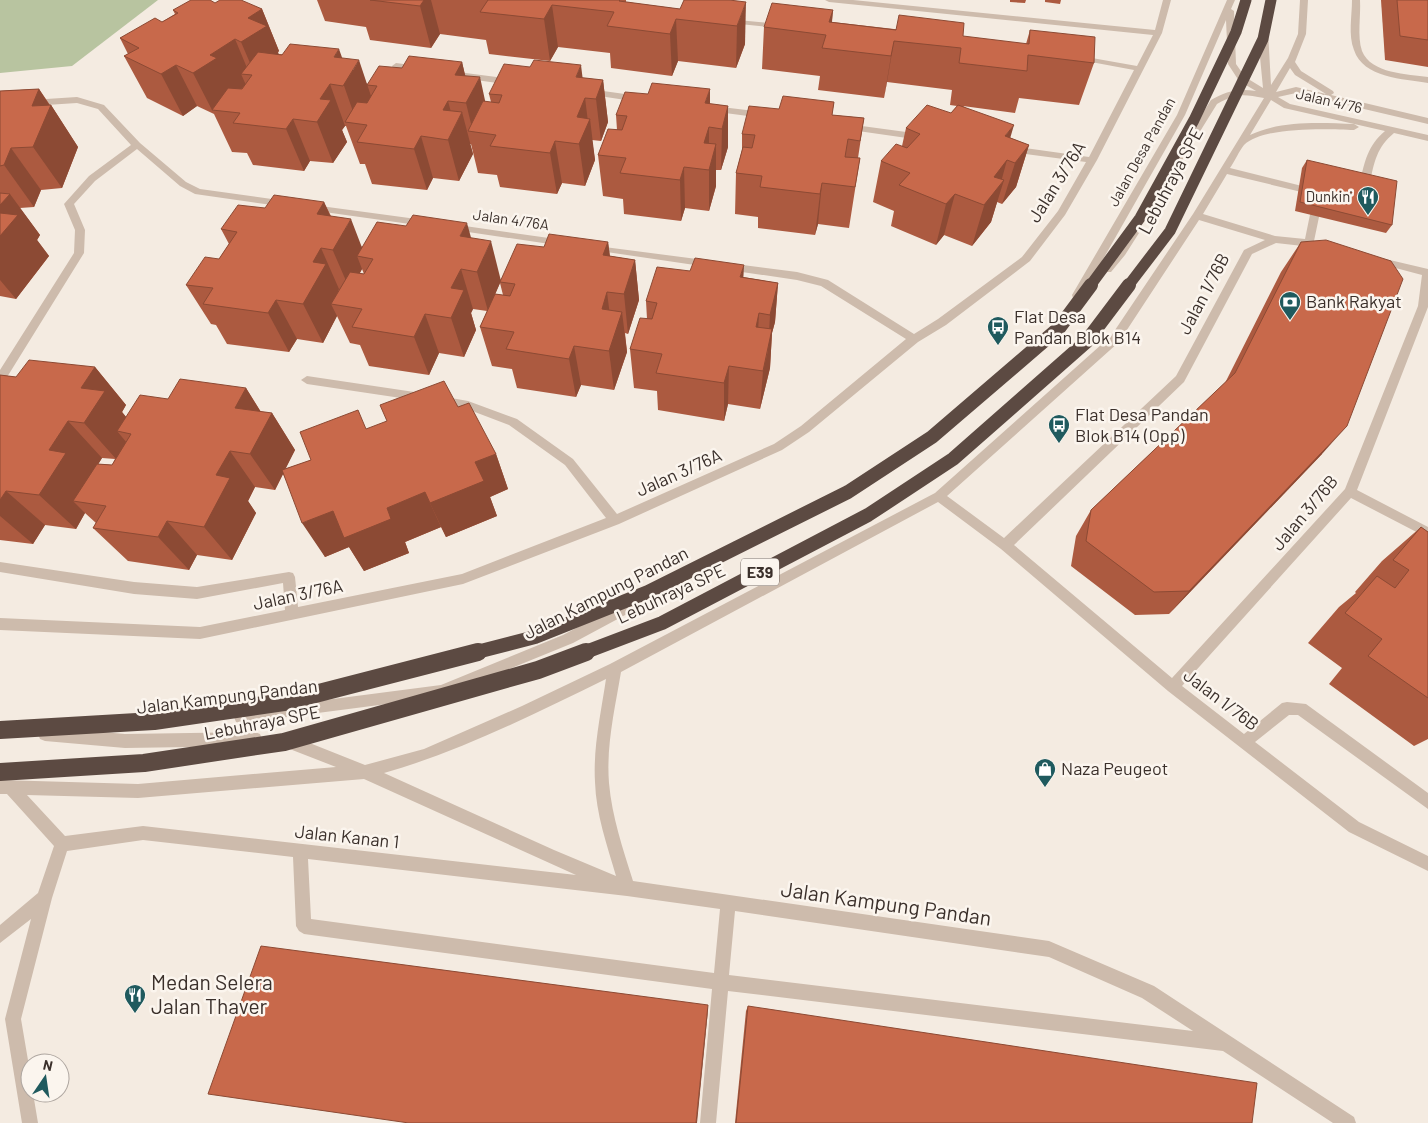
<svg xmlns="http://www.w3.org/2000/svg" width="1428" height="1123" font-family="Barlow,sans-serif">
<rect width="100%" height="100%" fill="#f4ebe1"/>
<polygon fill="#b8c4a0" points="0,0 158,0 72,66 0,73"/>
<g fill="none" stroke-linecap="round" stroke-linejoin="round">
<g fill="#cdbbac" fill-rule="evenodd">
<polygon points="825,0 853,0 1155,30 1163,0 1171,0 1162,33 1097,160 1065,215 1030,261 946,325 918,342 809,432 782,450 619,524 463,584 200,639 0,630 0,618 200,627 285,610 283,583 197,599 134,594 0,572 0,562 134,582 197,587 289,572 293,573 295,577 298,607 462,574 606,518 565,465 509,425 467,409 436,403 434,400 440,396 468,401 517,419 573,459 617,514 774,444 801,426 906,339 821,286 797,280 593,250 589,249 589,245 797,272 828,280 914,334 938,319 1022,257 1058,211 1086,162 1010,152 1005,149 1010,146 1089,157 1134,70 1075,59 1075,55 1137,66 1153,35 829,2"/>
<path d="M1227,0H1235L1231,9L1234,11L1236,64L1245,77L1263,88L1260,57L1261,33L1268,31L1271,85L1288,58L1298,34L1300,0H1308L1306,34L1295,62L1301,71L1333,91L1334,93L1331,95L1428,118V124L1296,93L1278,97L1290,104L1428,135V141L1394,133C1377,147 1374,162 1370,183L1365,186L1360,183C1364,163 1368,145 1385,131L1284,108L1271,100L1250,135C1282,120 1320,123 1354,124L1359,127L1354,130C1328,129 1264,126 1244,145C1239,151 1235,161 1230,168L1322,191L1324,193L1314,241L1325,243L1326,245L1321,248L1276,243L1252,254L1184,382L1014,545L1172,678L1345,489L1418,306L1422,275L1373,262V258L1377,257L1428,269V307L1357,490L1428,527V538L1351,498L1182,686L1244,734L1282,703L1287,702L1306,704L1428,793V809L1298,715H1289L1255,742L1359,822L1428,856V871L1349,832L1168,691L1001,549L938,502L621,672C615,708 606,746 609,783C612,817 623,849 633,881L1049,941L1154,986L1354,1117L1356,1123H1333L1223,1051L728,991L716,1123H700L712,989L304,934L299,931L296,926L293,857L143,840L67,851L52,898L21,1019L30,1072V1093H33L38,1123H22L5,1019L31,919L0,943V925L38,893L54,846L7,794H0V780L138,784L336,767L282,746L280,741L282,736L287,734L365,765L424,749L522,706L610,664L935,493L1111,336L1193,214L1264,98C1243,94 1236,93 1217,104L1173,175H1167L1165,173L1211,100C1226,91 1238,88 1256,91L1239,81L1228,64L1226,20L1185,115L1081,298H1073L1072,295L1177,115ZM1290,68L1295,75L1326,94L1296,87L1276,92ZM1227,174L1314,195L1305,239L1275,236L1203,214ZM1199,220L1265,240L1244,250L1176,376L1004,538L947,496L1119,342ZM606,679C601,713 593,747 595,782C596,814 607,845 616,876L554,850L384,773C462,751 534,714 606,679ZM364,779L576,875L143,826L65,836L27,795L138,798ZM308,859L627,896L720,909L714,973L311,919ZM735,911L1049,957L1142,998L1193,1031L729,975Z"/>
<path d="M1352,0H1360C1361,16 1357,36 1362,51C1371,74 1408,74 1428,77V83C1404,79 1363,78 1354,50C1348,35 1352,16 1352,0Z"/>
<polygon points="727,19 780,24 784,26 780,28 730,23 727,23"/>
<polygon points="396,63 418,66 422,69 418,72 393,68 392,66"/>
<polygon points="450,71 512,79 516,82 512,85 447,76 447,72"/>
<polygon points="589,89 639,96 643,99 639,102 586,94 585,92"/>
<polygon points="77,97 104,105 140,143 186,182 200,189 286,201 291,204 286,207 195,194 180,186 137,149 95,181 74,204 85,230 84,253 4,382 0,383 0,370 74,253 75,230 64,204 89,176 131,145 98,109 77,103 0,108 0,102"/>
<polygon points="713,106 763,112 767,115 763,118 710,111 710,107"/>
<polygon points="847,124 921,134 926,137 921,140 844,129 844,125"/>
<polygon points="313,205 424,220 429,223 424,226 310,210 310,206"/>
<polygon points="451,224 563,240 568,243 563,246 448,229 448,225"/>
<polygon points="1134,230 1139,233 1125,255 1111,272 1103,272 1103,266 1117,251 1131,231"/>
<polygon points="307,376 421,393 427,397 421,401 307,384 301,380"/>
<polygon points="635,597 640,599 641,603 640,607 573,643 441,697 241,723 236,722 234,717 236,712 241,711 441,685 563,635"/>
<polygon points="45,727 125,734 255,732 260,734 262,739 260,744 255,746 125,748 45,741 40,739 38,734 40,729"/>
</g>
<g stroke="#5c4a42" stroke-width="11">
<polyline points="1090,286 1140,218 1194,120 1236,32 1246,0"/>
<polyline points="1128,286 1170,231 1263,39 1271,0"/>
</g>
<g stroke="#5c4a42" stroke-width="14">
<polyline points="473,653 535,637 648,592 848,492 932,437 1059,328 1091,285"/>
<polyline points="583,653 662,623 868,515 953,459 1086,342 1129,285"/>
</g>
<g stroke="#5c4a42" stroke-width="18">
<polyline points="0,730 154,721 284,702 478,652"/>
<polyline points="0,772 144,763 284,742 538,670 586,652"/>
</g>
</g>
<g fill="#ac5a40" fill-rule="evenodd">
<polygon points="317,0 626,0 626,2 680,9 729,0 745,44 736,68 678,61 672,76 611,68 610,53 558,47 550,61 489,54 486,40 440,34 431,48 370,40 366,27 325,21"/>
<polygon points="1010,0 1026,0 1025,3 1010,2"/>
<polygon points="1045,0 1061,0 1060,4 1045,2"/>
<polygon points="1381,0 1428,0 1428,67 1385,60"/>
<polygon points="215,3 262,9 279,51 278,52 278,54 342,58 367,84 402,68 462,62 465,76 485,102 491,102 489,94 583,78 603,80 608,122 601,141 592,140 595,160 585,186 562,183 557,194 500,187 497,175 478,173 471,144 470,144 473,154 459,181 433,178 427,190 372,184 365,164 360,164 346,126 345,126 342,130 347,142 333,163 310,161 304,171 253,165 247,153 232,152 214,114 197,106 183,116 147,98 124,56 128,54 120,38 162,22 175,14 173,10"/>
<polygon points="833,10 832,22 1026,44 1030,30 1094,63 1079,105 1019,98 1015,113 963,106 1011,138 1029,145 1016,187 1002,204 997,202 991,222 972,246 944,235 936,245 891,226 894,211 873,202 881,161 902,146 906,128 951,113 957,106 950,105 952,90 887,82 884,98 818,90 820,76 762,69 764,27"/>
<polygon points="39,89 50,105 51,105 78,147 62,188 41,190 34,207 20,208 40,235 37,240 49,256 16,299 0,296 0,91"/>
<polygon points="648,94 710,104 728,106 728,147 721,170 716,170 716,186 709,211 685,208 681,221 624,214 623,199 603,196 598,155 617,130 616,115"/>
<polygon points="834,102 832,115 864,118 858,158 860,158 849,228 818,224 815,235 758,228 758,217 735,214 736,173 742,150 742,134 779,109"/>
<polygon points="1307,160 1392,225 1386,233 1295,211 1302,168"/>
<path d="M324,202L331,216L362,247L471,238L501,280L544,247L608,242L610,256L635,260L639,300L628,334L625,333L627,352L614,390L581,385L576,397L517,388L512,369L492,366L480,327L487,311L473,309L471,313L476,330L464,357L439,353L429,375L369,366L360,345L350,343L337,316L323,343L297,339L289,352L227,344L216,325L211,324L186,285L219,259L229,244L221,229L265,208ZM362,269L364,274L360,273ZM500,283L503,295L495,294Z"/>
<polygon points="1301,242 1322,454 1169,614 1135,615 1071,566 1076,536 1091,510 1225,383 1281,272"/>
<polygon points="743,277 778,283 775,322 772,333 770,368 760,409 728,404 724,421 658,410 657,391 634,388 630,349 647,319 646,301"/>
<path d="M95,367L126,405L122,412L126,417L168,399L246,388L261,412L272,413L295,450L285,469L311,460L367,429L458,407L496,454L508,489L490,497L497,516L446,537L441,527L405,542L409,553L364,571L349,547L325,557L283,474L275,490L255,487L248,501L256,513L232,560L197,555L189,570L128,561L93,528L96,523L85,513L76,529L45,525L33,544L0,540V375L16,377ZM102,458L115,459L112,465L98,464Z"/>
<polygon points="1421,527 1428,532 1428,739 1414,746 1329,684 1342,668 1308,643 1339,607 1356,593 1355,592 1382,561"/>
<polygon points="748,1006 1252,1123 735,1123 746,1011"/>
</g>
<g fill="#8c4a34">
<polygon points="424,0 431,0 440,34 431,48 420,6"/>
<polygon points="746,2 745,44 736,68 737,26"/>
<polygon points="552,5 558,47 550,61 544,19"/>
<polygon points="262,9 279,51 278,52 284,68 259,84 241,42 248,18"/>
<polygon points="833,10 829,48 829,22"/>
<polygon points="676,19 678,61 672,76 670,34"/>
<polygon points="235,39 250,75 241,74 246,85 234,94 212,110 193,73 210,55"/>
<polygon points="894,41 887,82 884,98 891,56"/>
<polygon points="339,49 349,77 359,60 373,102 357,123 334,57"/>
<polygon points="462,62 470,95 480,77 489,119 473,132 466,103 455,75"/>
<polygon points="176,65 197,106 183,116 161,74"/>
<polygon points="581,65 588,122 590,119 595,160 585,186 579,144 576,77"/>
<polygon points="603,80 608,122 601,141 596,99"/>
<polygon points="330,84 345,126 342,130 347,142 333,163 317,122 320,99"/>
<polygon points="39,89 50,106 51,105 78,147 62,188 33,147 32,106"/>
<polygon points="710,89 710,127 709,127 709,169 704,143 705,103"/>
<polygon points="448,101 455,127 462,112 473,154 459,181 448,140 443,110"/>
<polygon points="728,106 728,147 721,170 722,129"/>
<polygon points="293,119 310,161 304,171 286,129"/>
<polygon points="1014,125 1002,166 1007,160 1000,186 1004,180 991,222 972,246 1005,136"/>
<polygon points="421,136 433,178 427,190 414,149"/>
<polygon points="555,141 562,183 557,194 550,153"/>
<polygon points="716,144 716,186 709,211 709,170"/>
<polygon points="1029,145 1016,187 1002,204 1015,163"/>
<polygon points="11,148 41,190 34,207 4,165"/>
<polygon points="684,167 685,208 681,221 680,180"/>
<polygon points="822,183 818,224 815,235 820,194"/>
<polygon points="10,194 40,235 37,240 49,256 16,299 0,280 0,205"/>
<polygon points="955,194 944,235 936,245 946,204"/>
<polygon points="324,202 340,238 351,219 366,258 357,256 362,269 350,290 317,214"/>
<polygon points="467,223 478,263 460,236"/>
<polygon points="491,241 501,281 500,282 500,283 488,311 477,272"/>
<polygon points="608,242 613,283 603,255"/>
<polygon points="321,248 339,289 338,291 344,304 331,304 337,316 323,343 303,304 313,262"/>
<polygon points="635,260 639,300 628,334 624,294"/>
<polygon points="744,265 742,305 740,277"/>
<polygon points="461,269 473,309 471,313 476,330 464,357 451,318 451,288"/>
<polygon points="778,283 775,322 772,333 770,368 760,409 763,371 768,351 770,315"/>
<polygon points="607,292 612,332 602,309"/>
<polygon points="276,300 297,339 289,352 268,313"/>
<polygon points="622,312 627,352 614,390 609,351"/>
<polygon points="759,313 757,352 756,327"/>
<polygon points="425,314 439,353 429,375 414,337"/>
<polygon points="574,346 581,385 576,397 569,359"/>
<polygon points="729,366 728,404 724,421 724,383"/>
<polygon points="95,367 126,405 122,412 136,429 117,431 127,443 117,460 84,423 81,388"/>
<polygon points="246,388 267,422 272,413 295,450 275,490 250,454 235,408"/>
<polygon points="68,421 102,458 90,478 73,501 85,513 76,529 39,495 49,450"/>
<polygon points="1347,426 1322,454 1169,614 1189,591"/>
<polygon points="230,451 255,487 248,501 256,513 232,560 204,527 216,475"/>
<polygon points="496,454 508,489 490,497 497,516 446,537 430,503 475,462"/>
<polygon points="6,491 45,525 33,544 0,516 0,500"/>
<polygon points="425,492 441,527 405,542 409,553 364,571 349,547 325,557 302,523 333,511 387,508"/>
<polygon points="167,521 197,555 189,570 158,537"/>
<polygon points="708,1005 708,1010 697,1123 696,1123"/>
</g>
<g fill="#c8694b" stroke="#8c4a34">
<polygon points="191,0 210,0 215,3 220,0 241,0 262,9 248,18 267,26 241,42 235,39 210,55 217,58 193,73 176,65 161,74 124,56 139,48 120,38 155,18 162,22 178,13 173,10"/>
<polygon points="370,0 424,0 420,6"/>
<polygon points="488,0 620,0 619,1 680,9 684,0 729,0 746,2 737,26 676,19 670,34 607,26 614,12 552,5 544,19 480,12"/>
<polygon points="1397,0 1428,0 1428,40 1400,36"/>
<polygon points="772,3 833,10 829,22 896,30 899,15 964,23 963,36 1029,44 1030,30 1095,37 1094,63 1028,55 1027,71 959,63 961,48 894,41 891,56 822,48 826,35 764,27"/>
<polygon points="290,44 339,49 334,57 359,60 343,86 330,84 320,99 331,100 317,122 293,119 286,129 233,123 240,113 212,110 228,88 242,89 252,75 241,74 258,52 282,55"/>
<polygon points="409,56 462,62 455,75 480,77 466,103 448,101 443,110 462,112 448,140 421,136 414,149 357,142 367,125 345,122 357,102 367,103 377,86 367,85 379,66 402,68"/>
<polygon points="534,60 581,65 576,77 603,80 596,99 585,98 577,117 590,119 579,144 555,141 550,153 490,146 496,135 468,131 483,101 499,103 502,95 489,94 504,64 530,67"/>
<polygon points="652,83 710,89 705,103 728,106 722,129 709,127 704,143 716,144 709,170 684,167 680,180 620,173 626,158 598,155 608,129 622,130 627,116 616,115 625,92 648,94"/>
<polygon points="39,89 32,106 51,105 33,147 11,148 4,165 0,166 0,91"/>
<polygon points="783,96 834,102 832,115 864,118 860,141 848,139 845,157 860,158 855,187 822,183 820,194 760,187 762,176 736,173 743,147 752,148 755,135 742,134 749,106 779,109"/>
<polygon points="927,105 951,113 958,105 1014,125 1005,136 1029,145 1015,163 1007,160 994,177 1004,180 984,205 955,194 946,204 899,185 910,173 881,161 896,144 907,148 920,134 906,128"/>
<polygon points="1307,160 1397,181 1392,225 1300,202"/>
<polygon points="0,193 10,194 0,205"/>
<polygon points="274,195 324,202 317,214 351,219 333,250 321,248 313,262 326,264 303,304 276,300 268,313 203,304 213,288 186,285 205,257 219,259 237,232 221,229 238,205 265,208"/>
<polygon points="0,213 18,215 0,236"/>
<polygon points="413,215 467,223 460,236 491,241 477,272 461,269 451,288 464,290 451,318 425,314 414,337 352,327 362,309 331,304 350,272 364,274 373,259 357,256 377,222 406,226"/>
<polygon points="549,234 608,242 603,255 635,260 624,294 607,292 602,309 622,312 609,351 574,346 569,359 506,349 514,332 480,327 495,294 510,296 515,284 500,282 517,244 544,247"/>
<polygon points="1326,240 1391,261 1403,279 1347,426 1189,591 1154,592 1086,541 1091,510 1235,373 1301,242"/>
<polygon points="695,258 744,265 740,277 778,283 770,315 759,313 756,327 772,329 763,371 729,366 724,383 656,373 662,354 630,349 640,318 652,319 657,303 646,301 657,267 690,271"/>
<polygon points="29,360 95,367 81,388 105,391 84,423 68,421 49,450 66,453 39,495 6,491 0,500 0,375 16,377"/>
<polygon points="180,379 246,388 235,408 272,413 250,454 230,451 216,475 230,478 204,527 167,521 158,537 93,528 106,506 73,501 97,464 112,465 131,434 117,431 140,395 168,399"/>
<polygon points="444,381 458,407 469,403 496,454 475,462 484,481 430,503 425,492 387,508 391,519 344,538 333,511 302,523 282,470 311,460 300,432 358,410 366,429 387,421 380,405"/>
<polygon points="1421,527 1428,532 1428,698 1368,656 1382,639 1345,613 1377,576 1395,588 1409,570 1393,560"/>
<polygon points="261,946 708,1005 696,1123 409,1123 208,1094"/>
<polygon points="748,1006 1257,1083 1252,1123 736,1123"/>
</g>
<defs>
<g id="restaurant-pin" transform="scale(1.125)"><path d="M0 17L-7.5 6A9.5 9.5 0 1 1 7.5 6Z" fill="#1f5a5e" stroke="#fbf5ee"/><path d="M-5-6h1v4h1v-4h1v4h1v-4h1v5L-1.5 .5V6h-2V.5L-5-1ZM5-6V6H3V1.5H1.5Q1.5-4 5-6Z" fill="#fff"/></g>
<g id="bank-pin" transform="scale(1.125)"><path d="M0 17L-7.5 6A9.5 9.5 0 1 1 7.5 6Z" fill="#1f5a5e" stroke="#fbf5ee"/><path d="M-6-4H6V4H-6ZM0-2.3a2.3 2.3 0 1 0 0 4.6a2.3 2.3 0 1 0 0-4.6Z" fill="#fff"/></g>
<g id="bus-pin" transform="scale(1.125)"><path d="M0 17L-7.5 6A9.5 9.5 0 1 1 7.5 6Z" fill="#1f5a5e" stroke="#fbf5ee"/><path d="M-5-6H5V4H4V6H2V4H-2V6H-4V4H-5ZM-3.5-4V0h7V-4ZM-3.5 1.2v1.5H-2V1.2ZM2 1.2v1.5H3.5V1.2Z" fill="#fff"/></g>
<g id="shop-pin" transform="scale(1.125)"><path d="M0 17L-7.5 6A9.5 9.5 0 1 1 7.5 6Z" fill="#1f5a5e" stroke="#fbf5ee"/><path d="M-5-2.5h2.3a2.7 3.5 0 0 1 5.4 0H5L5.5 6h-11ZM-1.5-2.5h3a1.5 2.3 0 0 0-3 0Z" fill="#fff"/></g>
</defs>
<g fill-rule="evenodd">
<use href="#restaurant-pin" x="1368" y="197"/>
<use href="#bank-pin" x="1290" y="302"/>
<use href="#bus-pin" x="998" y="327"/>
<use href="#bus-pin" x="1059" y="425"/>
<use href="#shop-pin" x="1045" y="769"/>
<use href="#restaurant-pin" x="135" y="995"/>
</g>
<g text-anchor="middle" stroke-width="5" stroke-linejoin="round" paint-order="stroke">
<g font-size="15" fill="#3b302b" stroke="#fbf5ee">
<text transform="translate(1329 101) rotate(13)" y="5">Jalan 4/76</text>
<text transform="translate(1142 152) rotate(-61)" y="5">Jalan Desa Pandan</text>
<text transform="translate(511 220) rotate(8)" y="5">Jalan 4/76A</text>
</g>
<g font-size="15" fill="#3b302b" stroke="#fbf5ee" text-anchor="end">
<text x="1352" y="202">Dunkin'</text>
</g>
<rect fill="#fbf5ee" stroke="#756b66" stroke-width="1" x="741" y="558.5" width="38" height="27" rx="4"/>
<g font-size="16" font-weight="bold" fill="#3b302b">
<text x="760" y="578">E39</text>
</g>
<g font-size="18" fill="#3b302b" stroke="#fbf5ee">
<text transform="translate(1171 181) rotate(-62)" y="6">Lebuhraya SPE</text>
<text transform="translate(1057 182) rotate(-58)" y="6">Jalan 3/76A</text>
<text transform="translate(1204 294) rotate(-62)" y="6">Jalan 1/76B</text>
<text transform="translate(679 473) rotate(-24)" y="6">Jalan 3/76A</text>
<text transform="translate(1305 513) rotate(-50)" y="6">Jalan 3/76B</text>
<text transform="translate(606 593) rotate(-27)" y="6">Jalan Kampung Pandan</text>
<text transform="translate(671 594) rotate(-25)" y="6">Lebuhraya SPE</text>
<text transform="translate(298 595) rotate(-12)" y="6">Jalan 3/76A</text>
<text transform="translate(227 697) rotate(-7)" y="6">Jalan Kampung Pandan</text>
<text transform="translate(1221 700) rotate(37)" y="6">Jalan 1/76B</text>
<text transform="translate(262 723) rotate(-11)" y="6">Lebuhraya SPE</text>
<text transform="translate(347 837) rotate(6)" y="6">Jalan Kanan 1</text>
</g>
<g font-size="18" fill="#3b302b" stroke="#fbf5ee" text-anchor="start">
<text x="1306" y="308">Bank Rakyat</text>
<text x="1014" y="323">Flat Desa<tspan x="1014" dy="21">Pandan Blok B14</tspan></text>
<text x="1075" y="421">Flat Desa Pandan<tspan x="1075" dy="21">Blok B14 (Opp)</tspan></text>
<text x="1061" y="775">Naza Peugeot</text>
</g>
<g font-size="21" fill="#3b302b" stroke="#fbf5ee">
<text transform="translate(886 904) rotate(8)" y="7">Jalan Kampung Pandan</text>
</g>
<g font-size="21" fill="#3b302b" stroke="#fbf5ee" text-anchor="start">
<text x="151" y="990">Medan Selera<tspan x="151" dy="24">Jalan Thaver</tspan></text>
</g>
</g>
<g transform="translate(45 1078) rotate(13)"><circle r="24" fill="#fbf5ee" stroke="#aea6a0"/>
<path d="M0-4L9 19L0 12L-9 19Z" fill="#1f5a5e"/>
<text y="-8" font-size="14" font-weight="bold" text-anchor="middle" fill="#3b302b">N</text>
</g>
</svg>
